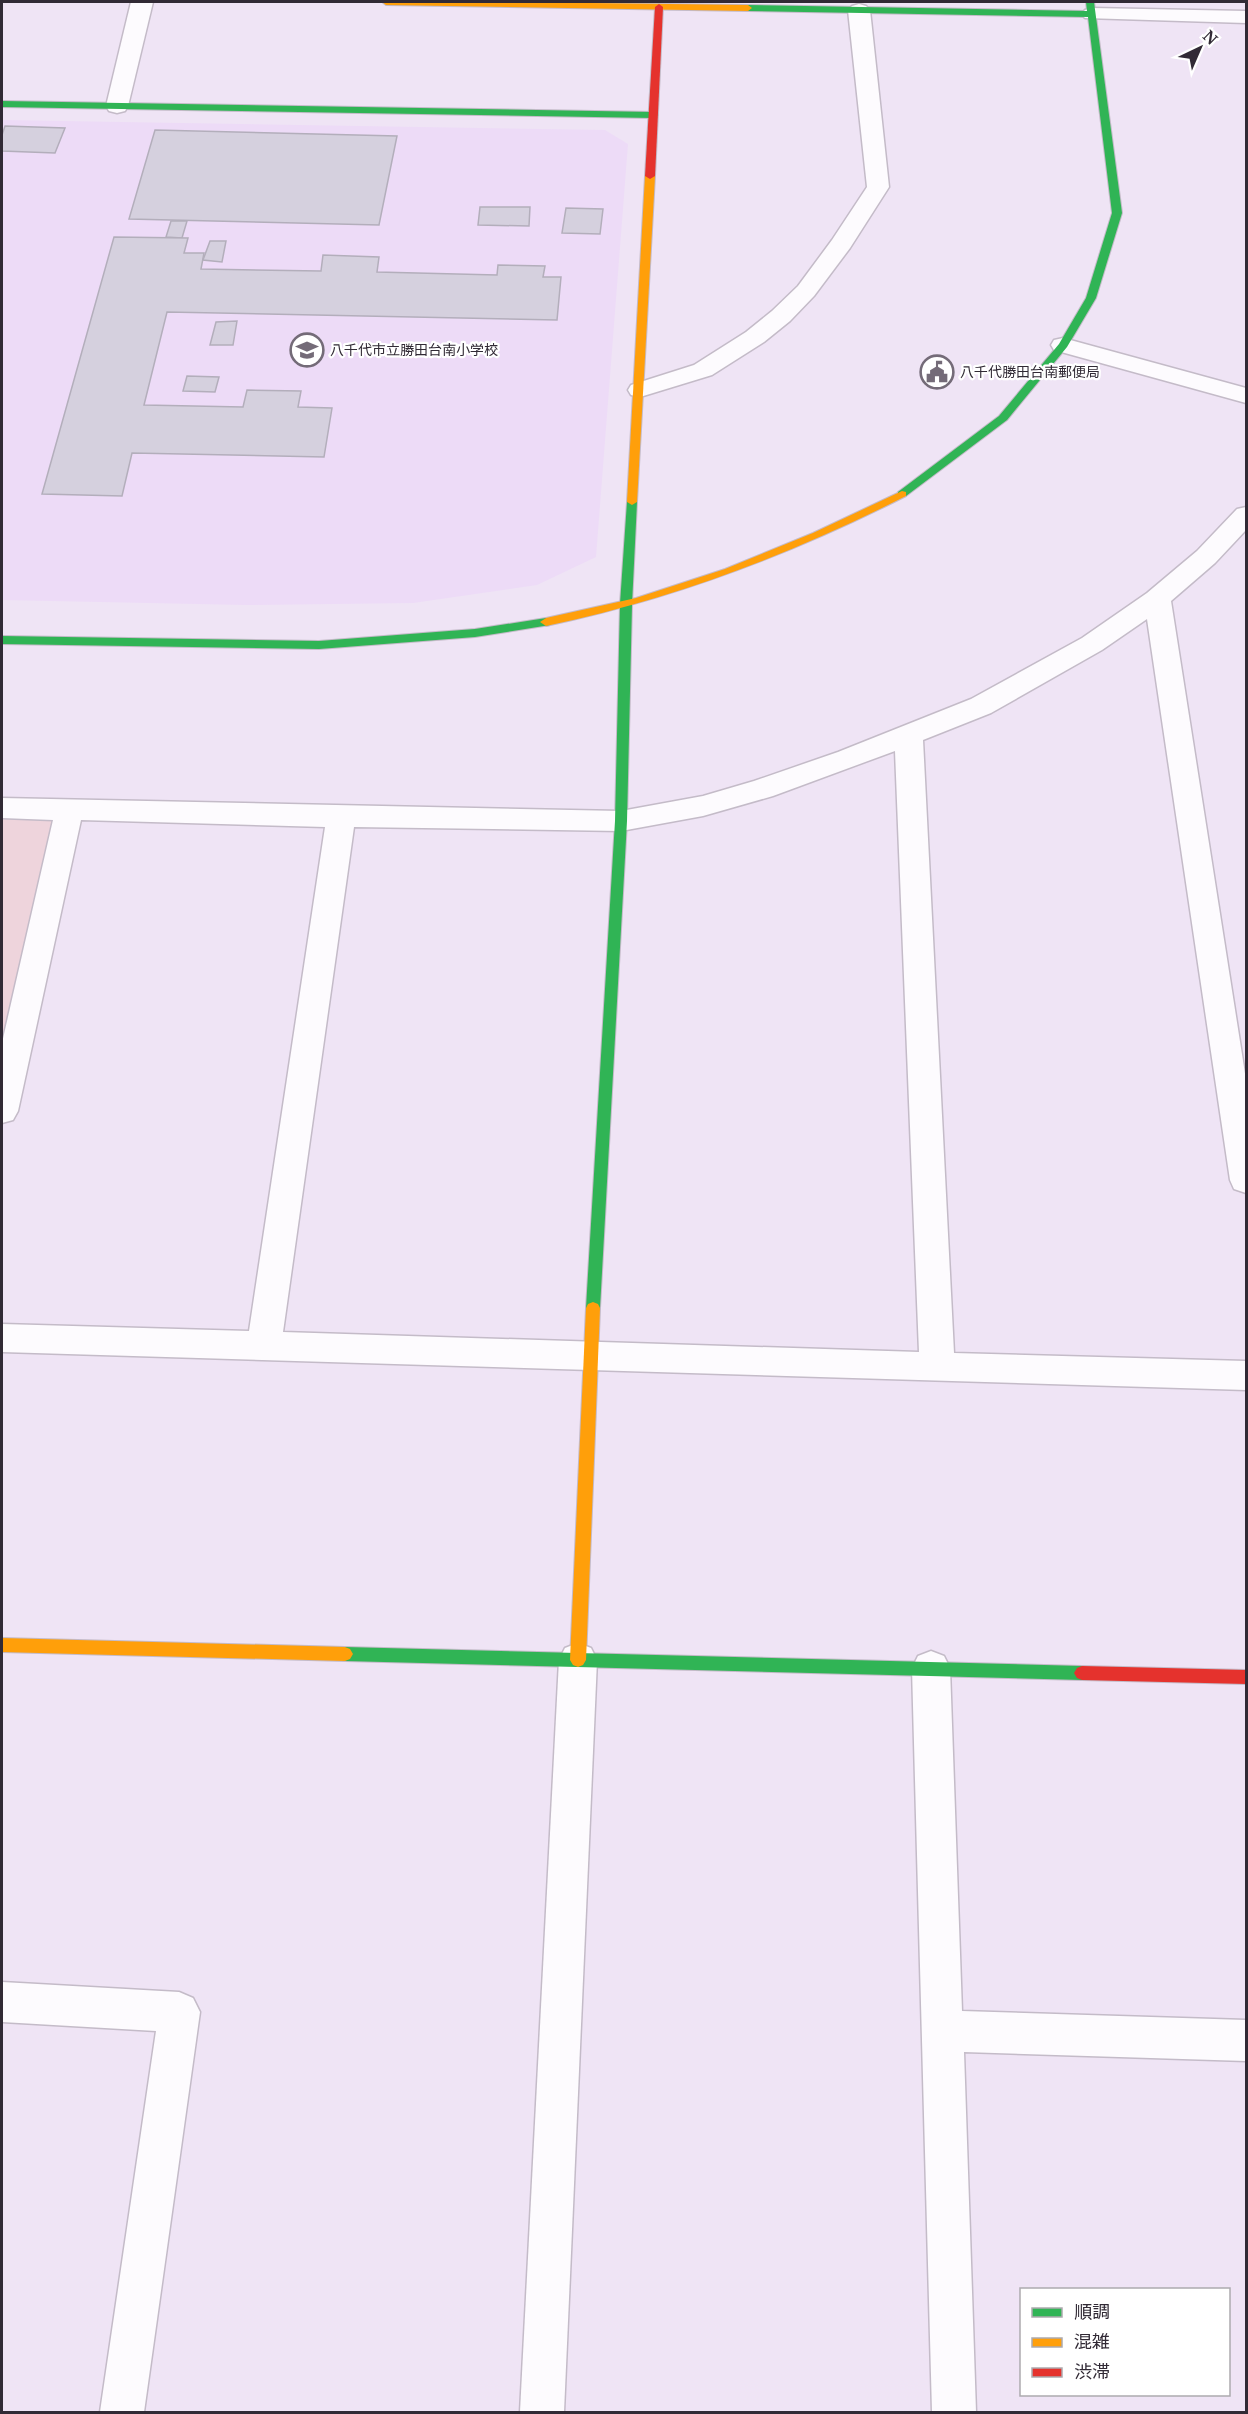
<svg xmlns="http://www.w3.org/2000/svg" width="1248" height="2414" font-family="'Noto Serif','Noto Sans JP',serif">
<rect width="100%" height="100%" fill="#efe4f5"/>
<polygon fill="#eddbf7" points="2,120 605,130 628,144 596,557 537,585 413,603 246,605 2,600"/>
<polygon fill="#eed4dc" points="2,808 69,811 2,1111"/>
<g fill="#d5d0de" stroke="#b3aebb" stroke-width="1.5">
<polygon points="5,126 65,128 55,153 2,151 2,135"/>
<polygon points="155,130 397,136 379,225 129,219"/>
<polygon points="480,207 530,207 529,226 478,225"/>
<polygon points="566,208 603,209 600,234 562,233"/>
<polygon points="171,221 187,221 182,238 166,237"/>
<polygon points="114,237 188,238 184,253 204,253 201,269 321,271 323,255 379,257 377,272 497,275 498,265 545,266 543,277 561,277 557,320 167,312 144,405 243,407 247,390 301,391 298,407 332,408 324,457 132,453 122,496 42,494"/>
<polygon points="210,241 226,241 222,262 203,260"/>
<polygon points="237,321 233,345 210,345 216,322"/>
<polygon points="187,376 219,377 215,392 183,391"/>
</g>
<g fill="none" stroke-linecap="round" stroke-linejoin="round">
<g stroke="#c4bbc8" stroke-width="3">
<g id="street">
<polygon points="131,2 153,2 128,106 125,111 117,113 109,111 106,106"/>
<polygon points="859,4 866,6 870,10 889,187 850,248 814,296 790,321 764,342 712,375 640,397 631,395 628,390 631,385 694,365 746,332 772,311 798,286 832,240 867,187 848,10 852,6"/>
<polygon points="1092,8 1246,11 1246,23 1085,18 1081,14 1085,10"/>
<polygon points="1063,338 1246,388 1246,403 1054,350 1051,345 1054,340"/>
<path d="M1246,507V530L1215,563L1171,601L1246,1080V1193L1234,1189L1230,1180L1147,619L1102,650L991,713L923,740L954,1353L1246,1361V1390L2,1352V1324L249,1331L325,827L81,820L18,1111L13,1120L2,1123V1043L53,820L2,818V798L621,811L703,796L754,781L838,752L971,699L1082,638L1147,593L1197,551L1237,509ZM895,751L919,1352L283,1332L354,827L621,831L703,816L773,796Z"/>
<polygon points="578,1643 591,1648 597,1660 564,2412 520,2412 559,1660 565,1648"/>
<polygon points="931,1651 944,1656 950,1668 962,2011 1246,2020 1246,2061 964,2052 976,2412 932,2412 912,1668 918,1656"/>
<polygon points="2,1982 179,1992 193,1998 200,2012 144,2412 100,2412 156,2031 2,2022"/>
</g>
</g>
<g stroke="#c4bbc8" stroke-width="2">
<g id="fast">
<polygon points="1086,2 1094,2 1122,213 1096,298 1067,347 1007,420 906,496 898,496 898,492 999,416 1059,344 1086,298 1112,213 1088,17 748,11 744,8 748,5 1087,11"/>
<polygon points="2,101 653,112 658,115 653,118 2,107"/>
<polygon points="632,499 637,502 632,604 627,821 600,1308 598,1312 588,1312 586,1308 615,821 620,604 627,502"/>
<polygon points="546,618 552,622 550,625 475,637 319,649 2,644 2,636 319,641 475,629"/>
<polygon points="345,1647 1082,1666 1087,1668 1090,1673 1087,1678 1082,1680 345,1661 340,1659 337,1654 340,1649"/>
</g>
</g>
<g stroke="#c4bbc8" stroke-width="2">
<g id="slow">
<polygon points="382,2 512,2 748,5 752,8 748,11 386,5"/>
<polygon points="650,173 655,176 637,502 632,505 627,502 645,176"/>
<path d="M902,491L906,492V496C790,555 673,599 546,626L540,622L546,618L636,598L725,569L813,533Z"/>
<polygon points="593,1302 598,1304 600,1308 586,1660 583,1665 578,1667 573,1665 570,1660 586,1308 588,1304"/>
<polygon points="2,1638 345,1647 350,1649 353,1654 350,1659 345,1661 2,1652"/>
</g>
</g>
<g stroke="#c4bbc8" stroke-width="2">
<g id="jam">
<polygon points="659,4 663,7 655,176 650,179 645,176 655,7"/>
<polygon points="1082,1666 1246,1670 1246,1684 1082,1680 1077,1678 1074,1673 1077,1668"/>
</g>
</g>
<use href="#street" fill="#fdfbfe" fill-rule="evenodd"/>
<use href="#fast" fill="#30b455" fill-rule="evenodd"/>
<use href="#slow" fill="#ff9f0a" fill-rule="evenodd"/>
<use href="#jam" fill="#e5322d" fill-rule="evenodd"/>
</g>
<defs>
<g id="school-ring" transform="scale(1.725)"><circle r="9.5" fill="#fff" stroke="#746b78" stroke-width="1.5"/><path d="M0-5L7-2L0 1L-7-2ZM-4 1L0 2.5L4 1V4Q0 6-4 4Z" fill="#746b78"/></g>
<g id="civic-ring" transform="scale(1.725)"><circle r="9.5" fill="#fff" stroke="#746b78" stroke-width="1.5"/><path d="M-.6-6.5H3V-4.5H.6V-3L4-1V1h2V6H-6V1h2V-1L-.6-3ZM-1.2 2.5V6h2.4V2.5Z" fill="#746b78"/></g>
</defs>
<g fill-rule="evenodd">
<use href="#school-ring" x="307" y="350"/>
<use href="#civic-ring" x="937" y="372"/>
</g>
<g text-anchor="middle" stroke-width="4.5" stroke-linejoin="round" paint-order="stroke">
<g font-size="14" fill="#312a35" stroke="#fff" text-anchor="start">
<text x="330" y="355">八千代市立勝田台南小学校</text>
<text x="960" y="377">八千代勝田台南郵便局</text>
</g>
</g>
<rect width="1248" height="2414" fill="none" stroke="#312a35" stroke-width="6"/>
<rect x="1020" y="2288" width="210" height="108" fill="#ffffff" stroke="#adaaae" stroke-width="1.5"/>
<rect x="1032" y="2308" width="30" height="9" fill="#30b455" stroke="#adaaae" stroke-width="1.5"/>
<text x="1074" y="2318" font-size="18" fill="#312a35">順調</text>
<rect x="1032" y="2338" width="30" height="9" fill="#ff9f0a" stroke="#adaaae" stroke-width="1.5"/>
<text x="1074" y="2348" font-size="18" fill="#312a35">混雑</text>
<rect x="1032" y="2368" width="30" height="9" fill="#e5322d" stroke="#adaaae" stroke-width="1.5"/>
<text x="1074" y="2378" font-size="18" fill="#312a35">渋滞</text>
<g transform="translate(1200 48) rotate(44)" stroke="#ffffff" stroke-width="4.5" paint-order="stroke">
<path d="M0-4.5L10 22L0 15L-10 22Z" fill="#312a35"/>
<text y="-9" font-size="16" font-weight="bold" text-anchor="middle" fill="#312a35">N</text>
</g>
</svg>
